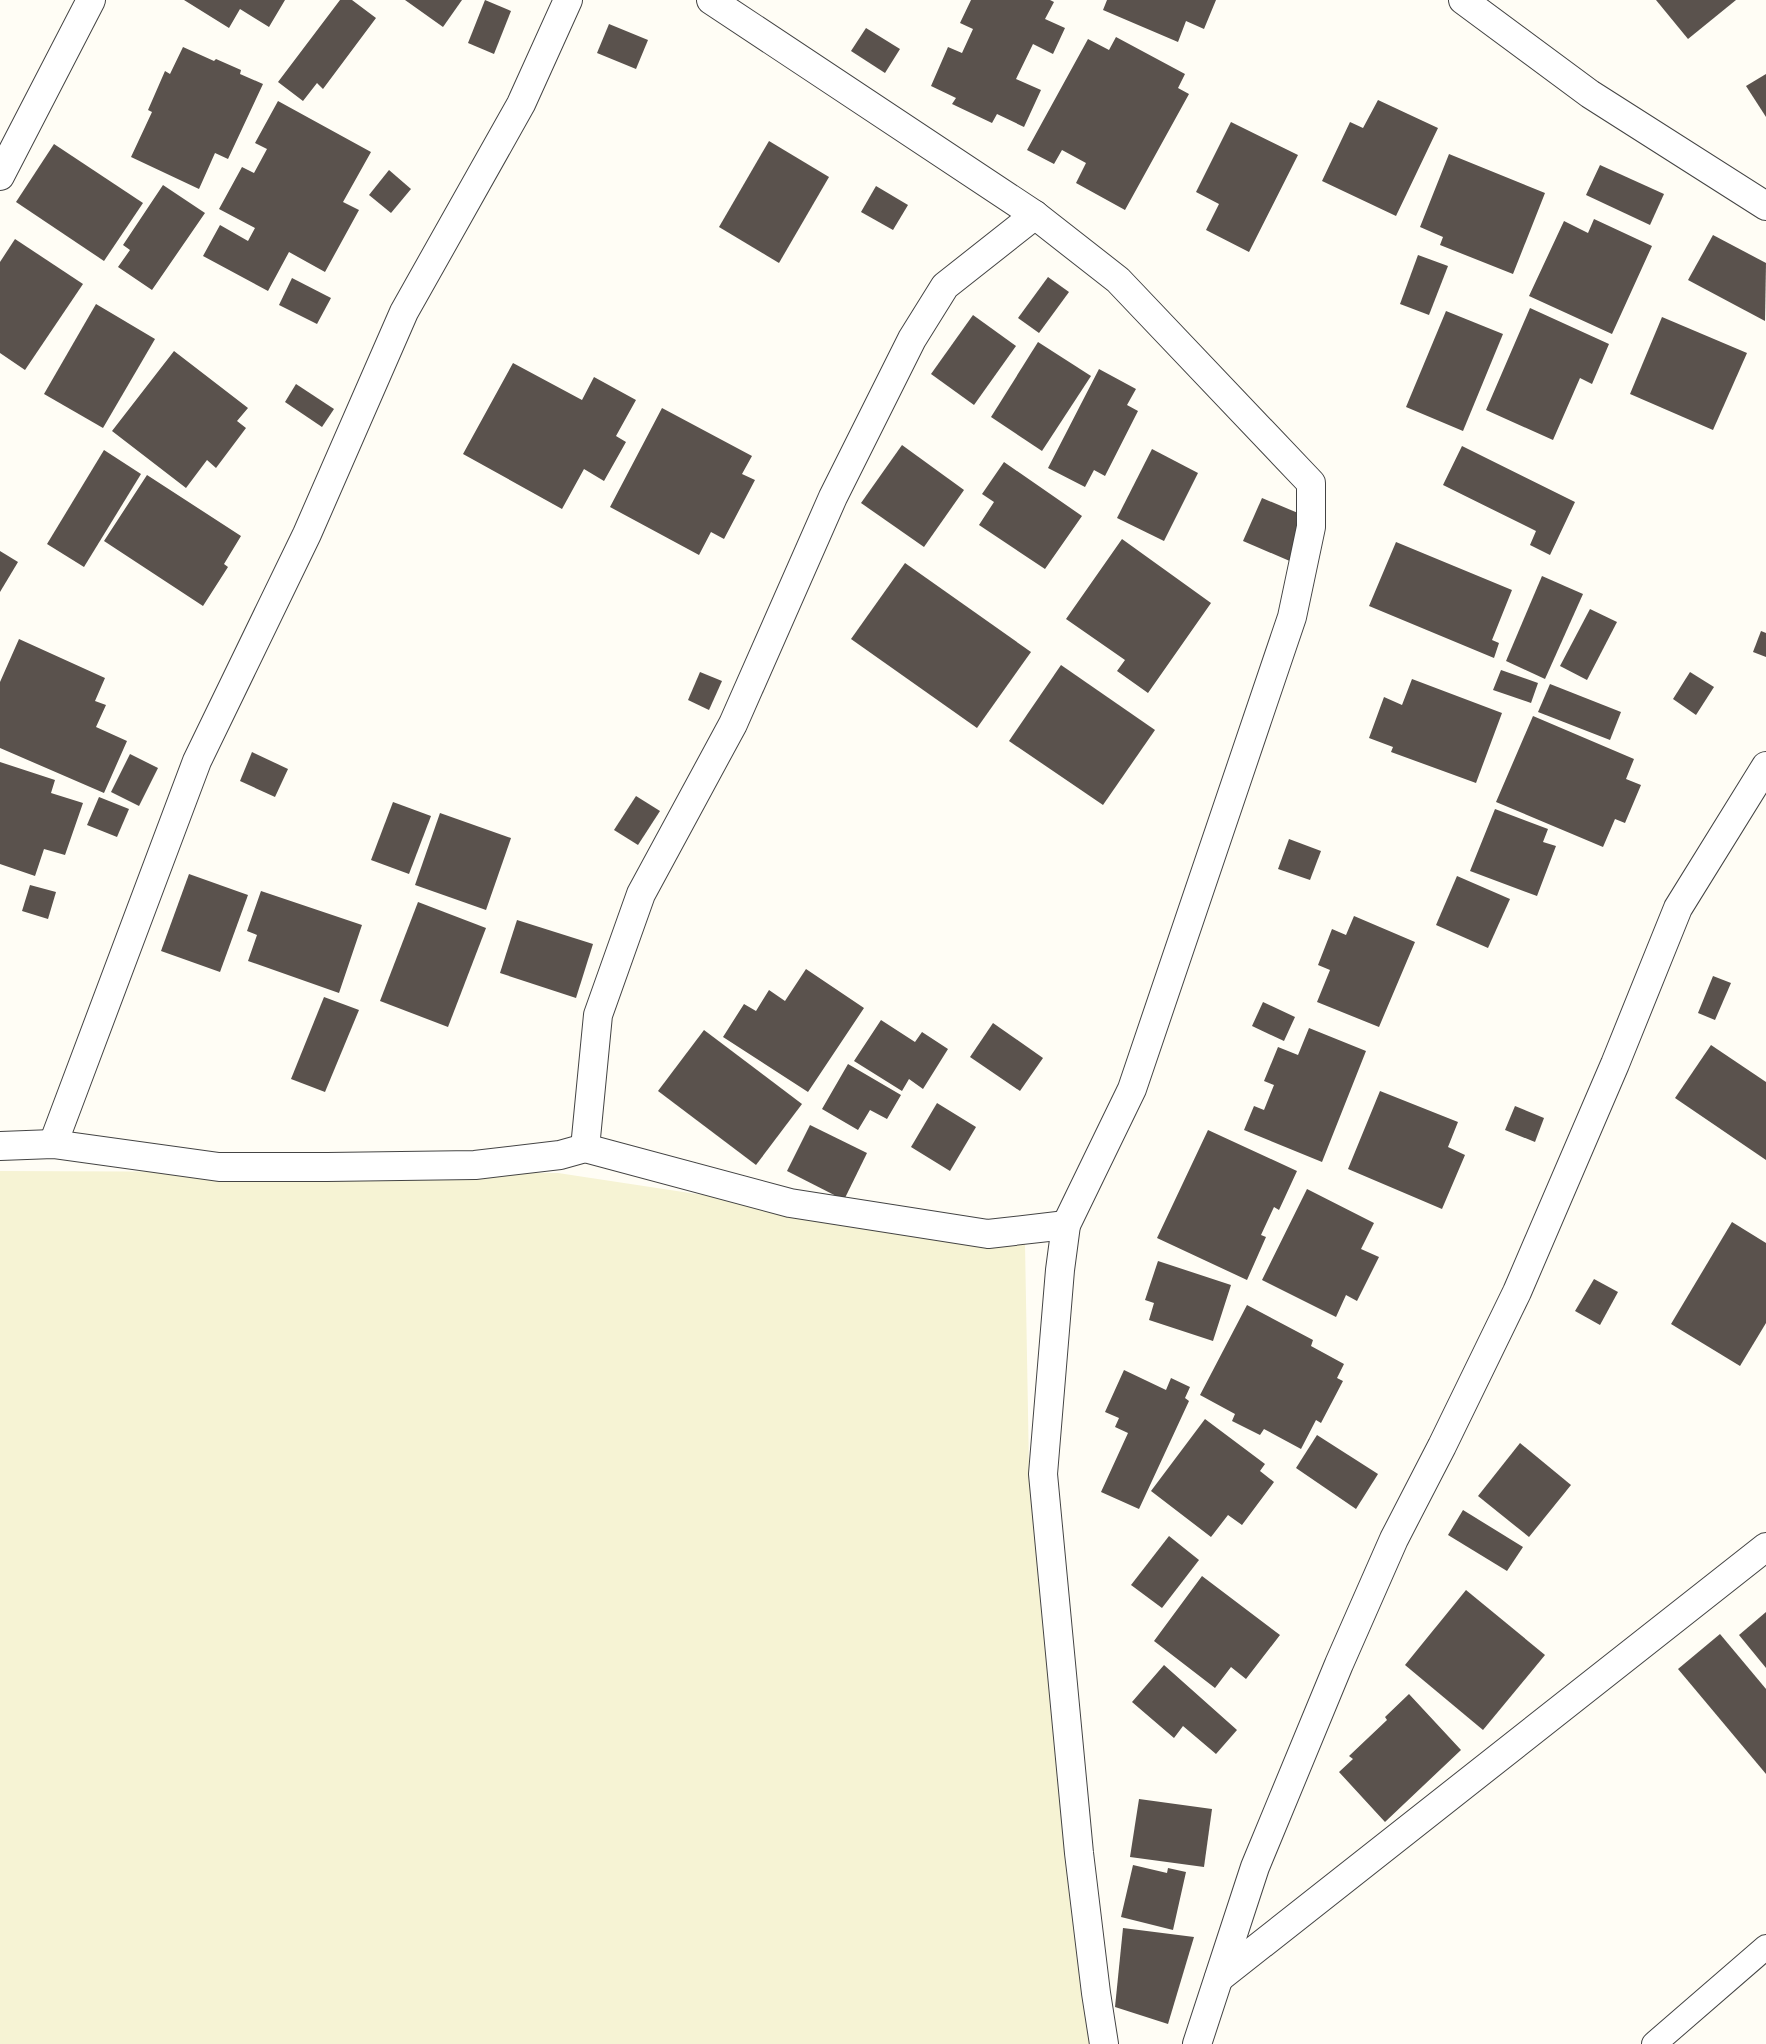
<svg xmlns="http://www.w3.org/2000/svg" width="1766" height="2044" font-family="'Playfair Display',serif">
<rect width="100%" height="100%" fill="#fffdf5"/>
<polygon fill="#f6f3d4" points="0,1171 558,1173 1025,1244 1029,1468 1069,1892 1097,2044 0,2044"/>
<g fill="#5a524d">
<polygon points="184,0 285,0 269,27 240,9 229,28"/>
<polygon points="340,0 352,0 376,18 323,89 317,83 303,101 278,82"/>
<polygon points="405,0 462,0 443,27"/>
<polygon points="485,0 511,11 494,54 468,43"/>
<polygon points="971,0 1050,0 1054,2 1045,19 1065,28 1053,54 1033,44 1016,79 1041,90 1024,127 997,114 992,123 952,104 956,98 931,86 948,47 962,53 973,29 960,23"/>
<polygon points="1107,0 1216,0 1204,29 1186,21 1178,42 1103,10"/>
<polygon points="1656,0 1736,0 1688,39"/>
<polygon points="609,24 648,40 636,69 597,53"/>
<polygon points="866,28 900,49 885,73 851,51"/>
<polygon points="1116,37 1185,74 1178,88 1189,94 1125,210 1076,183 1086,163 1062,150 1054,164 1027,150 1088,39 1109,50"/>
<polygon points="183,47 214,61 216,59 241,70 240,74 263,84 228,159 215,153 199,189 131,157 152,112 148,110 165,71 170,74"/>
<polygon points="1766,74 1766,117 1746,86"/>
<polygon points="1378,100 1438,128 1396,216 1322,181 1350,122 1363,128"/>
<polygon points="278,101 371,152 343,202 359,210 325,272 289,252 268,291 203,256 220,225 248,241 255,228 219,209 242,167 254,173 267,149 255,143"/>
<polygon points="1231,122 1298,155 1249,252 1206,230 1219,204 1196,192"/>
<polygon points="769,141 829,177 779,263 719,227"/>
<polygon points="54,144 143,203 104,261 16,202"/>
<polygon points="1449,154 1545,193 1513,274 1440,245 1443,237 1420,227"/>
<polygon points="1600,165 1664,194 1650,225 1586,195"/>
<polygon points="389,170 411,189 391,213 369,195"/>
<polygon points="163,185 205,213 152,290 118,267 130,250 123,245"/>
<polygon points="876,186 908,205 893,230 861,212"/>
<polygon points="1594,219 1652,246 1612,334 1529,296 1564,221 1588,233"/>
<polygon points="1713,235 1766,263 1765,321 1688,280"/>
<polygon points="15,239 83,284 25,370 0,353 0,262"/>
<polygon points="1418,255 1448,266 1429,315 1400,304"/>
<polygon points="1048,277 1069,292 1039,333 1018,318"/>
<polygon points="292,278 331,298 317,324 279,305"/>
<polygon points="96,304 155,339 103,428 44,394"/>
<polygon points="1530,308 1609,344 1592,384 1580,378 1553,440 1486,410"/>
<polygon points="1446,311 1503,334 1463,431 1406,407"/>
<polygon points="973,315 1016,346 974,405 931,374"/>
<polygon points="1662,317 1747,353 1713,430 1630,394"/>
<polygon points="1038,342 1091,376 1042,451 991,417"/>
<polygon points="174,351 248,408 237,421 246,428 216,468 207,460 186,488 112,431"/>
<polygon points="513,363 582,400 594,377 636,400 616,436 626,442 604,481 584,469 562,509 463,454"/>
<polygon points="1099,369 1136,389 1127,405 1138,411 1105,476 1094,470 1085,487 1048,468"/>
<polygon points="296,384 334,409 322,427 285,402"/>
<polygon points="662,408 752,456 742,474 755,480 724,539 711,532 699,555 610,507"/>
<polygon points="902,445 964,490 924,547 861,503"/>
<polygon points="1462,446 1575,502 1550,555 1530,545 1536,531 1443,485"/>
<polygon points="1152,449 1198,473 1164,541 1117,518"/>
<polygon points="104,450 141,474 84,567 47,544"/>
<polygon points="1004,462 1082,516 1045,569 979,525 994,502 982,494"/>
<polygon points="147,475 241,536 224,564 228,567 203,606 104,541"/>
<polygon points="1262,498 1310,518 1292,562 1243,541"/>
<polygon points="1122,539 1211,603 1148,693 1117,671 1125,660 1066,619"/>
<polygon points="1396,542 1512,590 1492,640 1499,643 1494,658 1369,606"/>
<polygon points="0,551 18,562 0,592"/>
<polygon points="905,563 1031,652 977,728 851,639"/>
<polygon points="1542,576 1583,594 1545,679 1506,661"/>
<polygon points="1590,609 1617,622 1587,680 1560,666"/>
<polygon points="1761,631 1766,633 1766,657 1753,652"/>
<polygon points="19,639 105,678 95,701 106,705 96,727 127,741 104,793 0,748 0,682"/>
<polygon points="1061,665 1155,730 1103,805 1009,741"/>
<polygon points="1501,670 1538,683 1531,703 1493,690"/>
<polygon points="700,672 722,681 709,710 688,700"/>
<polygon points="1690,672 1714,687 1696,715 1673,699"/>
<polygon points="1412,679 1502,713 1476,783 1391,752 1393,747 1369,738 1384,697 1402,705"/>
<polygon points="1550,684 1621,712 1610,740 1538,712"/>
<polygon points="1533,716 1634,759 1626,779 1641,785 1625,823 1615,819 1603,847 1496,802"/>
<polygon points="252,752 288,769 275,797 240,781"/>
<polygon points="130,754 158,768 139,806 111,792"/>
<polygon points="0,762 55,780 51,793 83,803 65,855 44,849 35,876 0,864"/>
<polygon points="636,796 660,811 638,845 614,830"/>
<polygon points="99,797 129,809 117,837 87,825"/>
<polygon points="393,802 431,816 409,874 371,860"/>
<polygon points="1495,809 1548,829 1543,842 1556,846 1537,896 1470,871"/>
<polygon points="440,813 511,838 486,910 415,885"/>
<polygon points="1289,839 1321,851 1310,880 1278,869"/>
<polygon points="189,874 248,895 220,972 161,951"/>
<polygon points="1457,876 1510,899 1488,948 1436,925"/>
<polygon points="30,885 56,892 48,919 22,911"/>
<polygon points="261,891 362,925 339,993 248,961 257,935 247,931"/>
<polygon points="418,902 486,928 448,1027 380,1001"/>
<polygon points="1354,916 1415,942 1379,1027 1317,1002 1330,970 1318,965 1332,929 1346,935"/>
<polygon points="517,920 593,944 576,998 500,973"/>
<polygon points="806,969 864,1008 808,1092 723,1037 744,1004 756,1011 769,990 785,1001"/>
<polygon points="1713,976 1731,983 1715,1020 1698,1013"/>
<polygon points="324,997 359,1010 325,1092 291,1079"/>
<polygon points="1263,1002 1295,1017 1284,1041 1252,1026"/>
<polygon points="881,1020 915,1042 922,1032 948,1049 923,1089 909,1079 902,1091 854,1061"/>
<polygon points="993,1023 1043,1058 1020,1091 970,1057"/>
<polygon points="1309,1028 1366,1051 1322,1162 1244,1130 1254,1106 1264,1110 1274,1085 1264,1081 1278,1047 1298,1055"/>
<polygon points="704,1030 802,1104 756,1165 658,1091"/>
<polygon points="1711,1045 1766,1082 1766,1160 1675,1098"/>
<polygon points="848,1064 901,1095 887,1119 870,1110 858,1130 822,1109"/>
<polygon points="1380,1091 1458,1122 1448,1147 1465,1155 1442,1209 1348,1169"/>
<polygon points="937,1103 976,1127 950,1171 911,1147"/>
<polygon points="1515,1106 1544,1118 1535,1142 1505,1130"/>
<polygon points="810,1125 867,1153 844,1200 787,1171"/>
<polygon points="1208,1130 1297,1171 1279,1210 1274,1207 1261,1235 1266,1237 1247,1280 1157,1238"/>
<polygon points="1307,1189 1374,1223 1361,1249 1379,1257 1357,1301 1346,1295 1336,1317 1262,1280"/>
<polygon points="1732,1222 1766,1243 1766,1323 1740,1366 1671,1324"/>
<polygon points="1158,1261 1231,1285 1213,1341 1149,1320 1154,1303 1145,1300"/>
<polygon points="1594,1279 1618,1292 1600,1325 1575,1311"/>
<polygon points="1247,1305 1313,1340 1311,1346 1344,1364 1337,1378 1343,1381 1321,1423 1316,1420 1301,1449 1264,1429 1260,1435 1232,1421 1235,1414 1200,1395"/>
<polygon points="1124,1370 1166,1390 1171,1378 1190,1387 1185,1398 1189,1401 1139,1509 1101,1492 1128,1433 1115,1427 1119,1418 1105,1412"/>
<polygon points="1205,1419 1265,1464 1260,1471 1274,1482 1242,1525 1228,1515 1211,1537 1151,1491"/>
<polygon points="1317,1435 1378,1474 1356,1509 1296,1468"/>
<polygon points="1520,1443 1571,1485 1529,1537 1478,1496"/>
<polygon points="1463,1510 1523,1547 1507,1571 1448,1535"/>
<polygon points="1169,1536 1199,1560 1162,1608 1131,1585"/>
<polygon points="1202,1576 1280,1635 1246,1679 1231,1667 1215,1688 1154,1641"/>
<polygon points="1466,1590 1545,1655 1483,1730 1405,1665"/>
<polygon points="1766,1612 1766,1668 1739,1635"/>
<polygon points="1720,1634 1766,1689 1766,1774 1678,1669"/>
<polygon points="1164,1665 1237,1730 1216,1754 1183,1726 1174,1738 1132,1702"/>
<polygon points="1409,1694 1461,1750 1385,1822 1339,1772 1353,1759 1349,1756 1387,1720 1385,1717"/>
<polygon points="1139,1799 1212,1809 1204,1867 1130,1857"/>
<polygon points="1133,1865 1167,1873 1168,1868 1186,1872 1173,1930 1121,1917"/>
<polygon points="1123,1928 1194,1937 1168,2024 1115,2007"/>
</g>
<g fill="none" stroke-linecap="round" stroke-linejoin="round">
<g stroke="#444" stroke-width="26">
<polyline id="lane" points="1654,2044 1766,1947"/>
</g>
<g stroke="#444" stroke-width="30">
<g id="street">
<polyline points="711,0 1035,215 1118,280 1311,483 1311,527 1292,617 1132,1089 1066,1225 1060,1270 1043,1474 1079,1853 1096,1993 1104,2044"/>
<polyline points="1463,0 1590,94 1766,206"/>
<polyline points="0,176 91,0"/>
<polyline points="53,1144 197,761 307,534 404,312 521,104 568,0"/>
<polyline points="0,1146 53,1144 219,1167 327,1167 475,1165 560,1155 585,1148 790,1203 988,1234 1066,1225"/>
<polyline points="585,1148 598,1015 641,894 733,724 833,497 912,339 945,286 1035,215"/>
<polyline points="1219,1978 1766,1547"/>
<polyline points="1197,2044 1255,1867 1339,1664 1394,1539 1442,1446 1517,1292 1615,1064 1678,908 1766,766"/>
</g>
</g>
<use href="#lane" stroke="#fff" stroke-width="24"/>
<use href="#street" stroke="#fff" stroke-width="28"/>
</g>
</svg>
